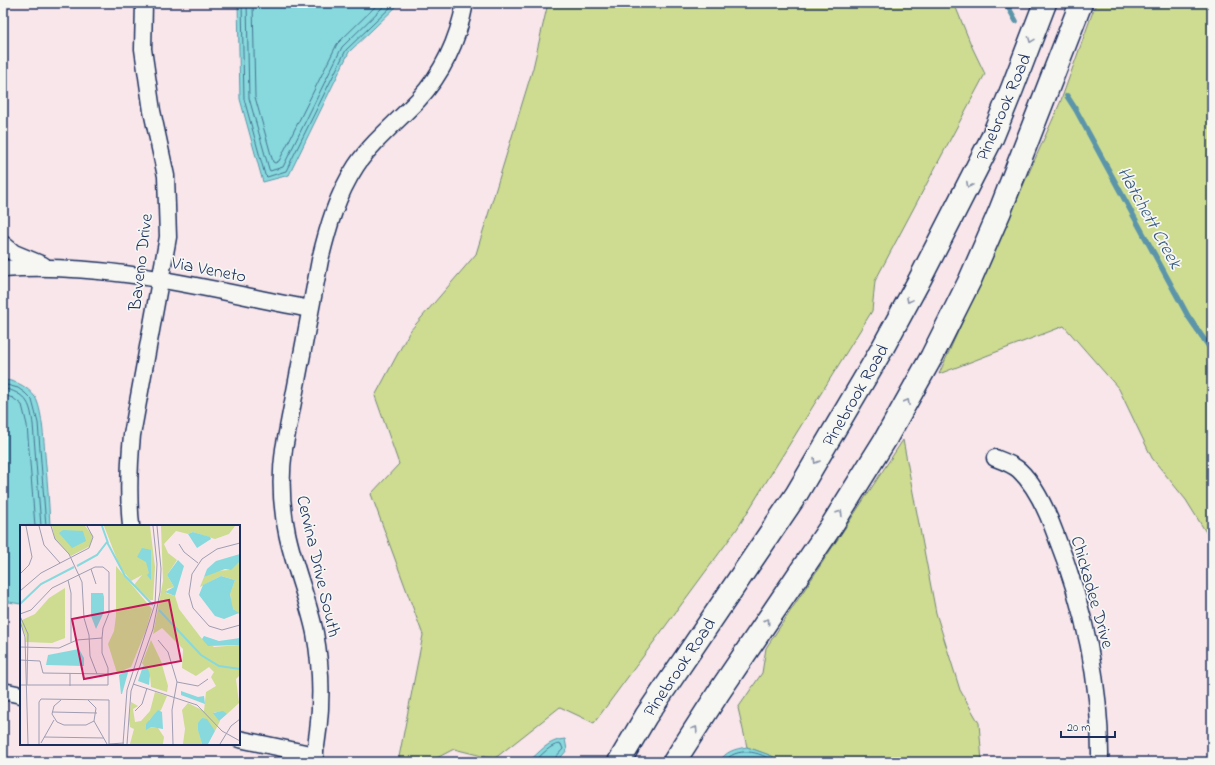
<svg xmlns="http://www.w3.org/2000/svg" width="1215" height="765" font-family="'Indie Flower',sans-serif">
<rect width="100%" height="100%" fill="#f8e6ea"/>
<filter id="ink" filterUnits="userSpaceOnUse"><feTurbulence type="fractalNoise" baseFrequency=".025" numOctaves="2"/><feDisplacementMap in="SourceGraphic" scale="8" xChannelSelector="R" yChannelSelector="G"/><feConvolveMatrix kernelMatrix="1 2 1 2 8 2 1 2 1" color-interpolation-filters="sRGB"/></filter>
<g filter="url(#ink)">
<g fill="#cddc90" stroke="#748677">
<polygon points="548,3 954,3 972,47 985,74 875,281 872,311 737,529 594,723 560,707 494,759 454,749 429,762 404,762 399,757 423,635 371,494 399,464 375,396 410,331 476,254 533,68"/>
<polygon points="1096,3 1212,3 1212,542 1186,500 1152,458 1119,389 1064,326 939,374 1060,103"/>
<polygon points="903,440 936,613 960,690 979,723 982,762 780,762 772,756 747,747 738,708 762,673 766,648"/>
</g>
<g fill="#87d9dd" stroke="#5c95aa">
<polygon points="238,3 400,3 349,52 289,175 263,182 240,99"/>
<path d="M3,380C15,380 28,387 35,397C42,408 44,441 45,455C47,478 49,502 50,526H21V604L3,601Z"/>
<path d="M565,739L567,750L557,762H528C540,752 548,740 565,739Z"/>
<path d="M747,747L772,756L780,762H719C726,751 735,749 747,747Z"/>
</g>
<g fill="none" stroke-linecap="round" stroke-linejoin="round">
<g stroke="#467391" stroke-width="1">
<polyline points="242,3 244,99 265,175 267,177 286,171 346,50 395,3"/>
<polyline points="247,3 249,98 269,169 270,171 283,167 342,47 387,3"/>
<polyline points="253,3 255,97 273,162 275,163 279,161 337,44 379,3"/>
<polyline points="3,384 18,388 25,393 32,400 38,423 46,526"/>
<path d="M3,389C12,389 23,395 27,402C31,408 32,418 33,424L41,526"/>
<polyline points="3,395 13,398 22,405 27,425 35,526"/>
<path d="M534,762C542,755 550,744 561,744L563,749L555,758L554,762"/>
<path d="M724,762C736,746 760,751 774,762"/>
</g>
<g stroke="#5c95aa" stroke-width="5.5">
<polyline points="1006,3 1016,21"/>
<polyline points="1067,96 1076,110 1188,316 1212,351"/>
</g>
<g stroke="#1b2f5e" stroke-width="19">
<g id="street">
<polyline points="3,244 14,253 43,265"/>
<path d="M3,269C105,261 211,290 310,309"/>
<path d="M995,458C1003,461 1012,464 1019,470C1036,486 1047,511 1055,533C1084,606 1101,684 1100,762"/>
<path d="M131,526C128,495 129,466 132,435L168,237L166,176L152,111L143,49L144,3"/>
<polyline points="3,691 21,695"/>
<polyline points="239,739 315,755"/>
<path d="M313,762C322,719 323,676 315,633C308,599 294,567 287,533C281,505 280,477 284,449L320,260C328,227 337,195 356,166C373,141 397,122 418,100C444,72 458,40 465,3"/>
</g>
</g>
<g stroke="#1b2f5e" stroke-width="25">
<g id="secondary">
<polyline points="619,762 646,716 796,495 882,349 920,279 992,138 1012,89 1045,3"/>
<polyline points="674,762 719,692 832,525 885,440 932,356 970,280 1000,211 1081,3"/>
</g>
</g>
<use href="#street" stroke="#f6f6f2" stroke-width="16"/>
<use href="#secondary" stroke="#f6f6f2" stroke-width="22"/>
</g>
<defs><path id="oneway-chevron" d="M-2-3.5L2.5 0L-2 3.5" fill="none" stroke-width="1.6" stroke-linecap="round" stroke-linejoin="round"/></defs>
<g stroke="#8892a8">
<use href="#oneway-chevron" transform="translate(1031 40) rotate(111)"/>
<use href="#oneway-chevron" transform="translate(969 185) rotate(117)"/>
<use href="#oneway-chevron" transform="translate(909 300) rotate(118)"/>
<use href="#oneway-chevron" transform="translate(907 402) rotate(-61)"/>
<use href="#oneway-chevron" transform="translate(816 461) rotate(121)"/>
<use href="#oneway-chevron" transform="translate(840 513) rotate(-58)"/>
<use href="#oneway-chevron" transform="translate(767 621) rotate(-55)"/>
<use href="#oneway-chevron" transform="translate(695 729) rotate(-57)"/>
</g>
</g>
<g text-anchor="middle" stroke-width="3.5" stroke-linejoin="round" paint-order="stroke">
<g font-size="18" fill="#1b2f5e" stroke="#f6f6f2">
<text transform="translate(1003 107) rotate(-67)" y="6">Pinebrook Road</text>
<text transform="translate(140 262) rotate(-83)" y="6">Baveno Drive</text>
<text transform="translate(209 269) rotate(11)" y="6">Via Veneto</text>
<text transform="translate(855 395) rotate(-60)" y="6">Pinebrook Road</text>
<text transform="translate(319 566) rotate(77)" y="6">Cervina Drive South</text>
<text transform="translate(1093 592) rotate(74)" y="6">Chickadee Drive</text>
<text transform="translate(679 667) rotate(-56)" y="6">Pinebrook Road</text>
</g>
<g font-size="19" font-style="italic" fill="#365a7e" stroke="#f6f6f2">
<text transform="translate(1151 217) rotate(61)" y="7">Hatchett Creek</text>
</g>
</g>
<g transform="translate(20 525)">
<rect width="220" height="220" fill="#f8e6ea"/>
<path d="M32,1H65L73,11L70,21L51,31L35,14ZM84,1H130L135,42L133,75H130L114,60L122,50L111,56L100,42ZM141,1H215L209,9L195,14L173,7L168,9L156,6L144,19L148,28L157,35L147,50L154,62L147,64L146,68L155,71L159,84L182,114L194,122L220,120V150L216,154L219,178L207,189L194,187L200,196L195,206L182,193L178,203L182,219H163L165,204L162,185L168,178L184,186L186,167L196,161L191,152L194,147L189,142L176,151L162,143L163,124L142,103L133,109L143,56ZM220,36V89H219L212,83L210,68L215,55L201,51L180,62L184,52L195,46L209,45ZM96,41L132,84L126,105L111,142L97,148L88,119L94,106L96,91ZM45,63V113L32,118L5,117L6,112L0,96L15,89L29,73ZM131,115L141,136L148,161L147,167L131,162L130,150L122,138ZM135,167L147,171L141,185L129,195V202L138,203L144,212L143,219H110L114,204L110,202L109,195L111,177L118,181L113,184L115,197L121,196L130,186Z" fill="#cddc90"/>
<path d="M43,5L63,6L66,16L52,23L39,8ZM173,7L190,12L191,14L177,23L168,9ZM122,23L131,25V55L127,50L129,48L126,37L117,32ZM220,29V36L211,45L205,44L184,52L187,44L196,36ZM158,35L164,41L155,71L145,67L154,62L147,50ZM201,51L215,55L210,69L213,84L219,88L204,94L195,91L179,70L183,60ZM71,68H83L84,72V87L76,104L71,91ZM184,111L199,116L220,113V120L188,121L182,114ZM59,124L64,133V141L26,140L28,130ZM123,141L128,144L130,150L129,160L118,156ZM109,144L102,169H101L99,150ZM161,166L178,172L184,171L185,179L161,170ZM138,185L142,187L143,204L131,202L126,205V199ZM203,186L207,189L199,196L193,188ZM182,193L187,194L195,206L188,219H182L178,205V198Z" fill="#87d9dd"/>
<path fill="none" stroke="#87d9dd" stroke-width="2" d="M82,1L88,18M57,41L77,30L87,17L105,51L133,80M0,79L21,59L54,42M139,85L181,130L199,141L220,144"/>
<path fill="none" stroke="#a09db2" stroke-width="1" d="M19,1L24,20L40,38M31,1L35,14L49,29L62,57L64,93L69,110L70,131L77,149M220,18L197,24L182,34L172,49L169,69L173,83L189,101L202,105L220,100M159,19L164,27L178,38M71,44L76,59M0,49L9,40L12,32L6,1M48,55L51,68V117M0,66L21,48L69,23L73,12L67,1M0,89L11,85L32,63L75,42H83L89,47V88L83,103L82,113V128L88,143V160H0M0,91L8,109L7,160M0,96L5,112L8,219M138,115L148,127L157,157L152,185L153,219M0,122L39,123L57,115L82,113M0,135L20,136L23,148L89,149M157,157L178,161L188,154M113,159L177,180L202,206L220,216M50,161V148M41,175L34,181L32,189L37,197L44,200H66L74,196L76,183L68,175M115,186L122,179L127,163M32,187L77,188M74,196L87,219M24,212L84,213M21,218L34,195M19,219V177L21,174L89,175V219M89,219L104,218M103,219L107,165L135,79L137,39L133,1M107,219L111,166L133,104L140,67L141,44L137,1M200,219L211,201L220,194"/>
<path fill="#c2185b" fill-opacity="0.15" stroke="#c2185b" stroke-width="2" d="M149,75L161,136L64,154L52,94Z"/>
<rect width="220" height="220" fill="none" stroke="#1b2f5e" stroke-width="2"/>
</g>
<rect width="1215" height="765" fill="none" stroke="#f6f6f2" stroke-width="16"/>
<rect x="8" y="8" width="1199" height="749" fill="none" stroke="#1b2f5e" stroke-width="1.5" filter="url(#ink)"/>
<path d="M1061 731v6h54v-6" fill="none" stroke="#1b2f5e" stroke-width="2"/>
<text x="1067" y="731" font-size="12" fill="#1b2f5e" stroke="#f6f6f2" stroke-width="3" paint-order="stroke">20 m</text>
</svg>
